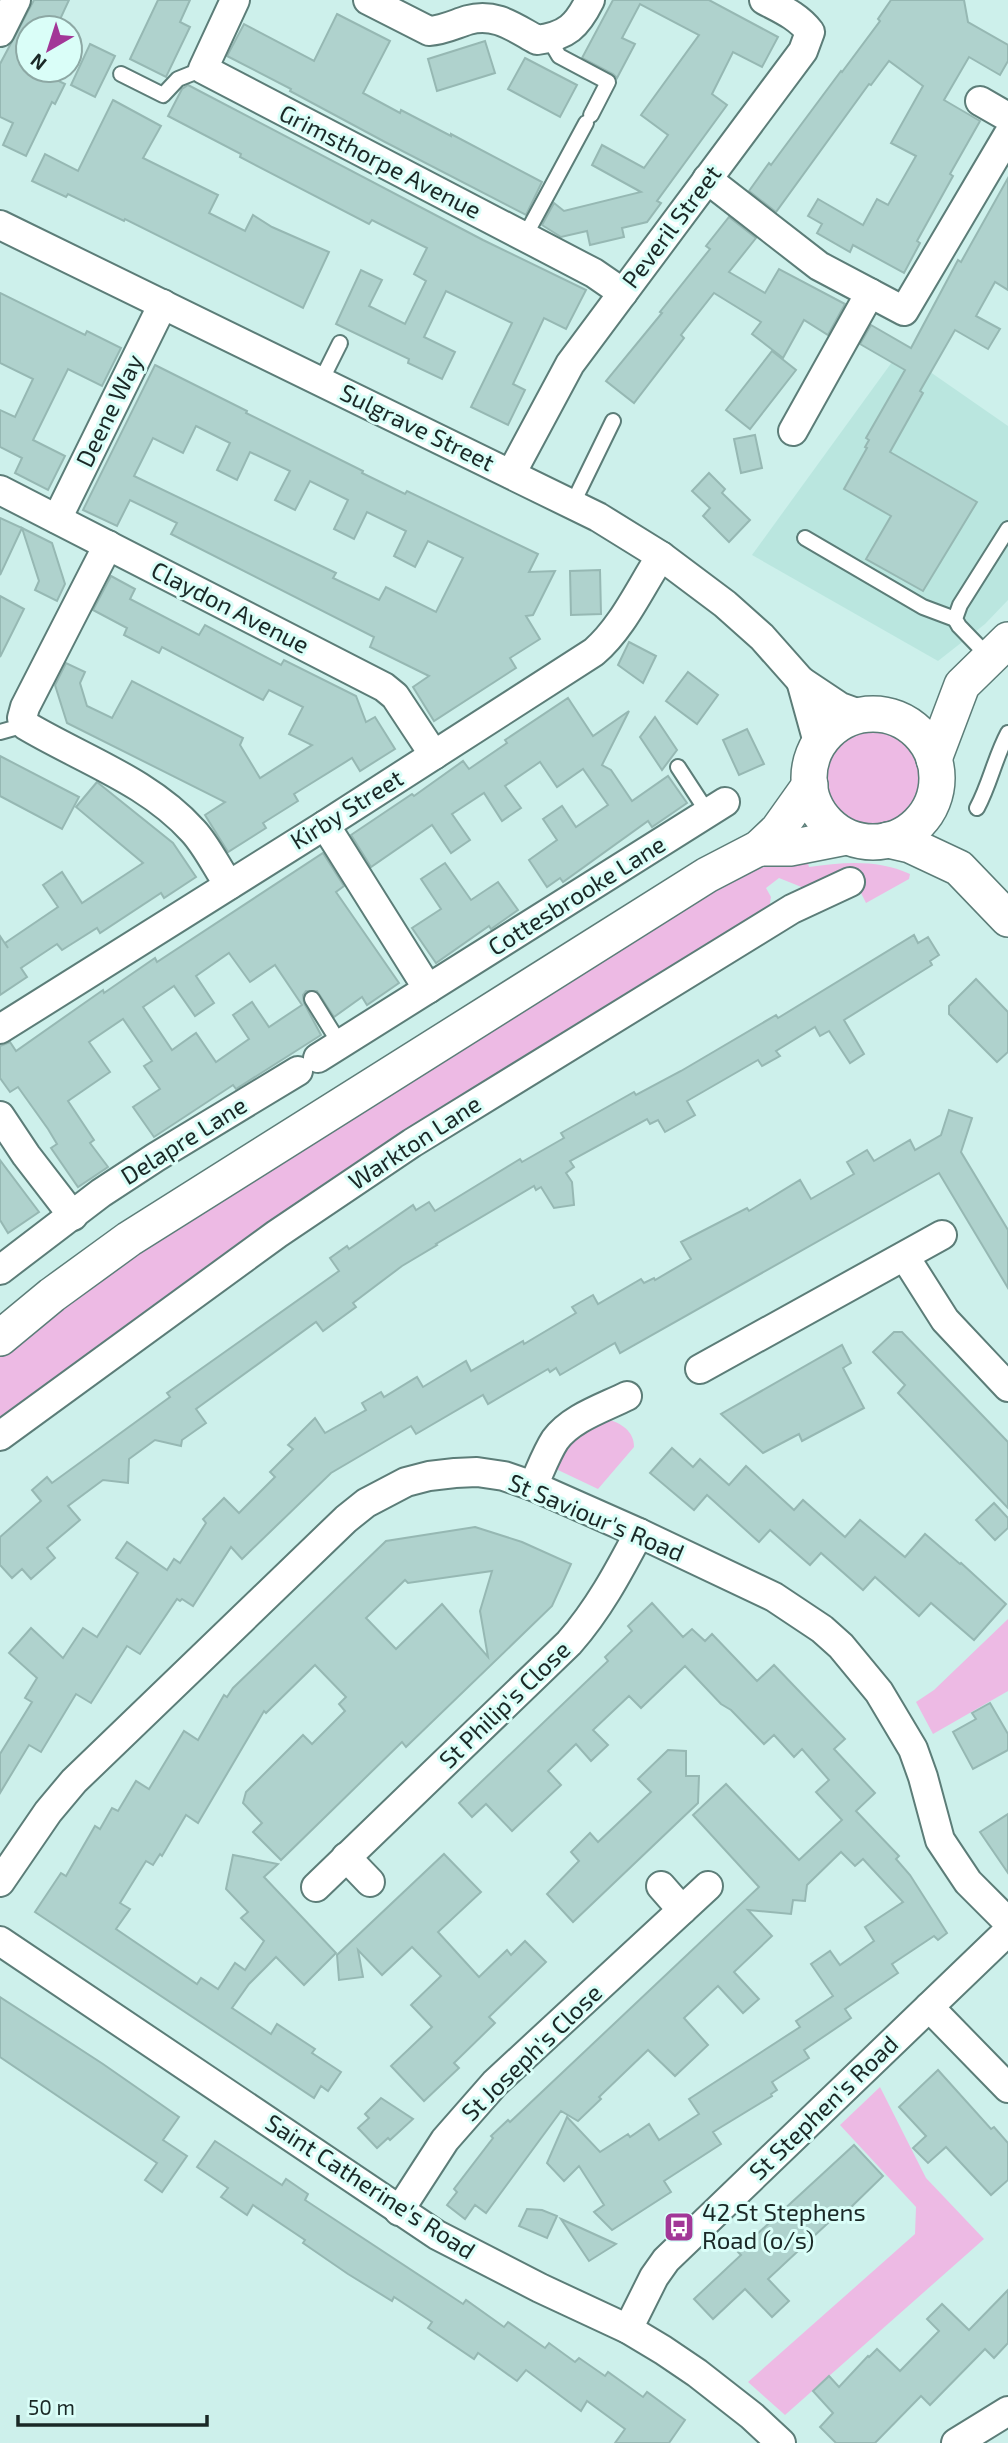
<svg xmlns="http://www.w3.org/2000/svg" width="1008" height="2443" font-family="'Exo 2',sans-serif">
<rect width="100%" height="100%" fill="#cdf0eb"/>
<polygon fill="#bae6df" points="900,351 1008,426 1008,600 985,624 938,661 752,555"/>
<g fill="#edbae4">
<circle cx="873" cy="778" r="49"/>
<path d="M806,856L809,867C843,862 878,859 910,874L909,879L866,903L849,869L804,888L779,878L766,888L771,897L769,909L616,1003L492,1076L370,1155L0,1421V1354L186,1215L730,879L760,868Z"/>
<path d="M607,1419C621,1423 634,1431 634,1447L598,1489L558,1470L557,1461L564,1442Z"/>
<polygon points="1008,1619 1008,1691 933,1734 916,1702 934,1690"/>
<polygon points="880,2087 926,2178 984,2239 785,2415 748,2382 915,2234 916,2207 840,2125"/>
</g>
<g fill="#afd2cd" stroke="#96b8b3" stroke-width="2" fill-rule="evenodd">
<polygon points="34,0 69,0 56,28 28,28 28,70 36,70 65,84 55,104 52,102 26,156 3,145 13,123 0,117 0,64"/>
<polygon points="158,0 190,0 180,22 190,27 166,77 130,59"/>
<polygon points="613,0 709,0 778,37 762,67 733,52 712,94 727,105 657,201 661,203 647,222 622,228 624,237 590,245 587,231 561,237 542,225 554,203 564,211 641,192 592,165 602,145 644,168 668,135 641,115 699,35 640,4 622,38 635,44 617,78 613,74 582,58"/>
<polygon points="891,0 964,0 968,22 1008,45 1008,61 1000,75 969,57 944,100 980,121 950,174 953,176 917,241 920,243 904,273 853,245 850,252 817,233 822,224 808,216 818,199 863,225 877,199 888,205 916,156 891,143 923,86 889,61 871,85 869,84 776,212 749,191 769,163 771,165 841,71 842,72 880,21 878,19"/>
<polygon points="337,14 390,41 363,93 400,113 401,110 451,136 451,134 542,182 526,215 385,142 290,91 291,89 227,56 244,24 314,61"/>
<polygon points="485,41 495,73 437,91 428,59"/>
<polygon points="90,44 115,56 95,97 71,85"/>
<polygon points="525,58 577,85 560,117 508,89"/>
<polygon points="188,85 483,240 586,290 566,329 544,318 513,384 525,390 508,425 471,407 512,323 446,291 424,337 455,352 442,379 408,363 409,359 336,324 361,270 382,280 369,306 405,324 426,281 414,274 427,248 372,220 369,224 240,157 241,154 168,116 182,89"/>
<polygon points="113,100 161,126 143,158 218,195 209,213 245,231 253,215 272,227 329,252 303,308 125,219 124,221 68,194 66,197 32,181 45,154 78,171"/>
<polygon points="1008,178 1008,290 995,282 976,316 1000,329 988,349 955,330 920,391 923,393 890,452 977,502 923,591 866,559 891,516 844,489 867,448 865,447 869,440 866,438 905,370 860,344 871,325 911,348 958,260 961,262"/>
<polygon points="729,217 756,238 729,272 765,293 779,269 845,304 828,335 804,320 783,358 752,334 761,322 714,293 681,335 684,338 634,403 606,381 662,313 660,312 710,249 706,246"/>
<polygon points="0,293 85,335 87,331 121,348 102,386 68,369 33,440 65,456 48,490 15,473 22,458 0,447 0,410 15,417 33,379 0,363"/>
<polygon points="772,351 796,370 750,429 726,410"/>
<path d="M155,365L247,411L246,413L363,471L362,473L405,494L407,491L538,554L529,572L555,571L533,615L526,616L540,639L510,658L516,668L434,721L413,687L429,676L370,647L374,637L171,534L177,523L130,500L117,526L83,510ZM196,426L230,443L217,470L237,480L250,452L290,471L275,500L295,510L310,481L348,500L334,529L354,539L367,512L406,531L394,556L415,567L428,541L463,558L436,612L386,587L379,600L333,578L336,573L134,476L153,438L183,453Z"/>
<polygon points="755,435 762,468 741,473 734,439"/>
<polygon points="709,473 725,489 722,493 750,520 729,542 703,516 710,508 692,491"/>
<polygon points="0,518 22,528 0,575"/>
<polygon points="22,528 52,543 65,584 57,601 35,590 39,581"/>
<polygon points="600,570 601,614 571,615 570,571"/>
<polygon points="111,576 135,589 130,599 199,635 205,625 281,665 284,660 356,696 366,722 375,717 395,749 360,771 352,758 294,794 298,801 263,823 266,828 228,852 205,815 225,802 67,723 55,685 66,663 85,672 80,683 87,706 112,718 132,681 243,738 240,745 260,778 312,745 289,734 303,707 269,690 263,700 162,647 159,653 124,635 127,628 93,610"/>
<polygon points="0,596 24,609 0,657"/>
<polygon points="629,642 656,656 643,683 618,665"/>
<polygon points="688,672 718,695 697,724 666,701"/>
<polygon points="568,698 593,736 629,711 602,765 611,770 632,801 668,776 687,803 652,827 648,821 563,882 560,878 547,887 529,860 557,840 543,819 562,806 576,827 608,805 583,769 557,787 540,762 505,786 521,808 502,821 484,793 452,814 470,840 451,853 432,825 371,867 351,835 412,794 414,796 463,761 469,769 507,743 505,740"/>
<polygon points="655,717 677,750 662,770 640,737"/>
<polygon points="747,729 764,764 739,775 723,740"/>
<polygon points="0,756 79,797 62,829 0,796"/>
<polygon points="97,782 173,843 196,877 164,898 161,893 100,933 97,928 62,950 57,944 21,968 27,977 0,995 0,936 8,948 5,943 58,907 43,885 62,872 82,903 143,863 76,807"/>
<path d="M323,853L344,886L336,892L399,983L367,1005L362,997L334,1017L317,991H306L303,995L304,1003L321,1035L236,1089L233,1085L154,1137L133,1107L160,1089L144,1066L152,1061L123,1019L89,1042L110,1072L68,1101L94,1140L90,1143L108,1167L78,1187L51,1148L57,1144L48,1129L18,1087L10,1092L0,1078V1046L10,1042L16,1051L103,990L104,993L155,958L157,962ZM229,953L250,982L275,965L302,1005L269,1027L252,1002L233,1015L249,1039L216,1062L196,1033L172,1050L143,1007L174,986L195,1016L214,1003L196,976Z"/>
<polygon points="445,863 471,900 498,882 518,910 491,929 489,926 436,963 412,928 441,909 421,879"/>
<polygon points="914,935 918,943 928,937 939,955 930,961 932,965 844,1020 864,1054 850,1063 829,1031 820,1036 815,1027 776,1051 780,1056 762,1066 758,1060 687,1101 695,1115 665,1132 658,1120 650,1124 647,1119 570,1161 574,1167 566,1173 572,1182 574,1205 554,1208 541,1187 536,1190 534,1186 436,1244 437,1245 402,1266 353,1303 356,1307 323,1331 316,1322 196,1409 206,1423 182,1440 181,1446 155,1440 129,1459 128,1483 103,1480 68,1506 80,1520 47,1548 55,1558 31,1579 22,1569 12,1578 0,1565 0,1537 41,1501 32,1490 47,1477 52,1483 170,1397 167,1393 339,1271 330,1258 347,1246 349,1249 413,1205 416,1210 429,1202 435,1211 520,1159 522,1162 564,1138 561,1133 634,1092 636,1095 681,1071 776,1015 778,1018"/>
<polygon points="976,979 1008,1012 1008,1052 997,1062 949,1014 949,1006"/>
<polygon points="949,1110 972,1118 961,1152 1008,1230 1008,1288 939,1173 620,1353 615,1343 560,1375 556,1368 550,1372 548,1369 488,1404 483,1395 416,1434 411,1426 331,1473 242,1559 231,1547 193,1606 182,1599 180,1601 177,1599 140,1654 127,1646 91,1703 76,1694 41,1752 29,1745 0,1793 0,1754 32,1702 25,1698 37,1678 9,1653 31,1628 63,1658 83,1628 97,1637 138,1573 116,1558 127,1542 167,1570 174,1559 180,1563 206,1523 203,1519 224,1498 239,1513 275,1477 270,1472 293,1449 288,1445 315,1418 325,1433 366,1410 362,1403 381,1392 384,1397 417,1377 423,1387 466,1361 471,1371 523,1341 524,1344 576,1313 572,1307 593,1295 598,1304 641,1279 644,1283 654,1278 655,1280 691,1259 681,1242 747,1208 749,1211 800,1180 811,1199 854,1174 847,1162 867,1150 874,1161 910,1140 915,1150 941,1135"/>
<polygon points="0,1160 39,1212 8,1233 0,1220"/>
<polygon points="894,1332 902,1332 1008,1442 1008,1508 898,1393 905,1385 873,1352"/>
<polygon points="842,1345 851,1363 843,1368 864,1408 802,1441 799,1434 763,1453 721,1414"/>
<polygon points="672,1448 693,1467 700,1459 729,1485 746,1466 794,1510 803,1500 845,1537 860,1520 905,1557 925,1534 960,1564 961,1563 1006,1604 974,1640 931,1603 919,1616 875,1577 863,1590 821,1553 810,1565 770,1530 759,1542 707,1495 694,1510 650,1473"/>
<polygon points="994,1503 1008,1518 1008,1528 995,1540 976,1520"/>
<path d="M475,1527L522,1542L571,1564L552,1606L406,1747L402,1742L281,1860L253,1832L262,1823L243,1803L246,1792L303,1735L312,1744L345,1711L339,1704L346,1697L315,1665L266,1713L264,1711L198,1823L186,1815L162,1856L160,1854L153,1865L146,1861L120,1903L130,1909L116,1929L197,1984L201,1978L218,1989L235,1963L245,1970L264,1941L241,1918L248,1912L226,1889L233,1855L278,1864L264,1877L336,1953L304,1985L276,1957L249,1984L232,2008L271,2034L277,2024L315,2049L312,2053L341,2072L328,2091L321,2086L314,2098L35,1912L61,1873L66,1876L95,1826L100,1829L112,1808L118,1811L136,1781L149,1789L184,1731L198,1740L224,1695L227,1697L233,1688L386,1541ZM492,1571L480,1611L488,1657L442,1604L396,1649L366,1618L405,1580L408,1583Z"/>
<polygon points="652,1603 683,1637 692,1629 705,1641 712,1634 757,1681 774,1665 845,1739 834,1749 875,1793 856,1811 899,1856 896,1859 910,1875 947,1933 938,1940 934,1936 892,1964 898,1973 845,2009 851,2018 804,2050 809,2058 772,2082 777,2090 771,2094 772,2096 713,2132 721,2144 664,2181 671,2192 612,2230 594,2212 604,2205 579,2166 564,2181 547,2163 567,2117 600,2152 628,2134 630,2137 649,2124 659,2140 699,2114 689,2099 800,2027 796,2021 833,1996 811,1964 830,1951 840,1965 874,1941 865,1927 903,1902 863,1859 855,1866 841,1852 807,1885 805,1901 793,1900 791,1914 748,1910 772,1936 734,1972 759,1999 743,2013 718,1986 684,2018 708,2045 675,2076 648,2050 599,2097 601,2099 578,2121 561,2111 486,2213 475,2205 465,2219 447,2205 457,2192 454,2189 493,2138 491,2136 508,2120 510,2122 759,1887 693,1815 726,1784 799,1860 842,1820 816,1792 829,1780 802,1749 794,1757 774,1735 764,1744 731,1710 721,1704 685,1666 641,1708 629,1696 593,1730 608,1745 591,1761 576,1744 548,1771 561,1785 512,1831 486,1804 472,1817 459,1803 608,1661 605,1657 632,1631 628,1626"/>
<polygon points="990,1703 1008,1734 1008,1750 973,1769 953,1732 976,1719 972,1713"/>
<polygon points="668,1750 686,1751 686,1776 699,1776 698,1803 573,1922 547,1894 579,1861 571,1852 590,1833 598,1842 651,1792 638,1779"/>
<polygon points="1008,1814 1008,1873 980,1832"/>
<polygon points="444,1854 481,1892 438,1932 479,1977 507,1950 511,1955 525,1941 546,1962 489,2017 495,2023 454,2063 459,2068 424,2101 391,2066 432,2027 411,2005 441,1976 412,1947 382,1975 358,1950 363,1977 339,1980 337,1955"/>
<polygon points="0,1997 103,2064 179,2117 163,2140 187,2156 162,2192 145,2180 157,2163 0,2057"/>
<polygon points="938,2070 991,2129 994,2127 1008,2143 1008,2180 991,2195 946,2147 928,2163 913,2148 926,2136 899,2107"/>
<polygon points="381,2098 413,2119 390,2140 388,2138 377,2148 358,2128 369,2118 365,2114"/>
<polygon points="215,2141 282,2185 286,2179 308,2194 305,2200 463,2304 466,2300 504,2327 508,2322 545,2348 549,2343 575,2362 579,2358 605,2376 608,2372 643,2397 647,2392 685,2420 669,2443 615,2443 625,2429 587,2401 581,2411 526,2370 517,2381 478,2353 474,2359 428,2328 432,2322 394,2297 392,2301 348,2274 303,2243 305,2240 253,2205 247,2215 221,2197 228,2188 197,2167"/>
<polygon points="854,2145 883,2176 846,2212 843,2209 768,2279 789,2301 772,2317 745,2289 713,2319 694,2299 741,2255 738,2252 755,2236"/>
<polygon points="527,2209 542,2210 557,2216 547,2238 519,2226"/>
<polygon points="561,2219 616,2244 589,2261"/>
<polygon points="1008,2290 1008,2343 994,2358 985,2349 930,2405 921,2396 875,2443 836,2443 820,2427 833,2413 813,2391 829,2376 839,2387 868,2356 869,2357 877,2349 900,2371 939,2331 927,2319 942,2304 969,2330"/>
</g>
<g fill="none" stroke-linecap="round" stroke-linejoin="round">
<g stroke="#5c7d78" stroke-width="18">
<g id="service">
<polyline points="549,39 559,56 608,82 591,115"/>
<polyline points="121,74 163,95 178,79 203,69"/>
<polyline points="525,236 586,123"/>
<polyline points="321,381 340,343"/>
<polyline points="572,505 613,421"/>
<polyline points="805,538 923,607 955,619"/>
<polyline points="989,657 959,626 955,619 960,605 1008,529"/>
<polyline points="0,732 25,725"/>
<polyline points="678,767 708,813"/>
<path d="M977,808C990,784 995,757 1008,733"/>
<polyline points="312,999 340,1044"/>
</g>
</g>
<g stroke="#5c7d78" stroke-width="32">
<g id="minor">
<polyline points="235,0 203,69 594,273 623,293"/>
<path d="M368,0L429,31C444,30 455,24 468,20C495,12 515,28 537,40C567,36 577,26 590,0"/>
<polyline points="0,32 16,0"/>
<polyline points="980,101 1008,117"/>
<polyline points="707,179 819,266 904,311 1008,135"/>
<polyline points="0,225 598,517 661,556 725,604 762,637 801,681 840,707 862,715"/>
<polyline points="793,431 870,293"/>
<path d="M511,474L570,364L803,51L810,32C798,16 781,9 764,0"/>
<polyline points="0,490 384,687 395,696 434,755"/>
<polyline points="57,519 163,304"/>
<path d="M108,545L25,707L22,718L25,725C82,759 148,781 193,831C207,846 217,868 229,885"/>
<polyline points="801,681 819,746"/>
<polyline points="325,825 428,989"/>
<path d="M0,1029L325,825L594,652C623,627 640,588 661,556"/>
<polyline points="318,1058 725,802"/>
<polyline points="0,1116 26,1155 73,1216"/>
<polyline points="905,1257 945,1320 1008,1387"/>
<polyline points="0,1270 101,1193 156,1157 298,1071"/>
<polyline points="700,1369 942,1235"/>
<polyline points="0,1436 277,1234 412,1143 792,909 850,882"/>
<path d="M533,1486C540,1471 546,1454 555,1440C571,1418 603,1408 627,1396"/>
<polyline points="346,1857 370,1882"/>
<polyline points="0,1882 48,1812 74,1781 346,1519 366,1503 406,1482 429,1476 455,1473 477,1472 504,1476 533,1486 639,1533 774,1597 822,1629 841,1646 879,1692 913,1749 923,1777 940,1840 968,1882 1008,1922"/>
<polyline points="661,1886 682,1910"/>
<path d="M316,1887L569,1643C598,1610 618,1573 639,1533"/>
<polyline points="0,1941 437,2235 540,2288 628,2329 663,2350 697,2373 752,2416 781,2443"/>
<polyline points="929,2007 1008,2088"/>
<polyline points="399,2211 445,2140 495,2083 708,1886"/>
<polyline points="628,2329 654,2277 666,2260 1008,1931"/>
<polyline points="956,2443 1008,2411"/>
</g>
</g>
<g stroke="#5c7d78" stroke-width="38">
<g id="tertiary">
<circle cx="873" cy="778" r="64"/>
<polyline points="934,759 962,685 1008,640"/>
<polyline points="888,840 910,845 959,868 1008,919"/>
<polyline points="759,848 790,848 846,837"/>
<polyline points="0,1338 52,1295 129,1239 707,875 759,848 778,830 810,785"/>
</g>
</g>
<use href="#service" stroke="#fff" stroke-width="14"/>
<use href="#minor" stroke="#fff" stroke-width="28"/>
<use href="#tertiary" stroke="#fff" stroke-width="35"/>
</g>
<defs>
<g id="bus-square" transform="scale(1.575)"><rect x="-9" y="-9" width="18" height="18" rx="4" fill="#a23797" stroke="#dafef8"/><path d="M-5-6H5V4H4V6H2V4H-2V6H-4V4H-5ZM-3.5-4V0h7V-4ZM-3.5 1.2v1.5H-2V1.2ZM2 1.2v1.5H3.5V1.2Z" fill="#fff"/></g>
</defs>
<g fill-rule="evenodd">
<use href="#bus-square" x="679" y="2227"/>
</g>
<g text-anchor="middle" stroke-width="6" stroke-linejoin="round" paint-order="stroke">
<g font-size="24" fill="#1a2826" stroke="#dafef8">
<text transform="translate(380 162) rotate(27)" y="8">Grimsthorpe Avenue</text>
<text transform="translate(672 227) rotate(-53)" y="8">Peveril Street</text>
<text transform="translate(110 411) rotate(-64)" y="8">Deene Way</text>
<text transform="translate(417 428) rotate(26)" y="8">Sulgrave Street</text>
<text transform="translate(230 608) rotate(27)" y="8">Claydon Avenue</text>
<text transform="translate(347 810) rotate(-32)" y="8">Kirby Street</text>
<text transform="translate(577 896) rotate(-32)" y="8">Cottesbrooke Lane</text>
<text transform="translate(184 1141) rotate(-32)" y="8">Delapre Lane</text>
<text transform="translate(415 1143) rotate(-33)" y="8">Warkton Lane</text>
<text transform="translate(596 1518) rotate(23)" y="8">St Saviour's Road</text>
<text transform="translate(505 1705) rotate(-44)" y="8">St Philip's Close</text>
<text transform="translate(532 2053) rotate(-44)" y="8">St Joseph's Close</text>
<text transform="translate(824 2108) rotate(-44)" y="8">St Stephen's Road</text>
<text transform="translate(370 2187) rotate(33)" y="8">Saint Catherine's Road</text>
</g>
<g font-size="24" fill="#1a2826" stroke="#dafef8" text-anchor="start">
<text x="702" y="2221">42 St Stephens<tspan x="702" dy="28">Road (o/s)</tspan></text>
</g>
</g>
<g transform="translate(49 49) rotate(219)"><circle r="33" fill="#dafef8" stroke="#8da8a4" stroke-width="2"/>
<path d="M0-5L12 26L0 18L-12 26Z" fill="#a23797"/>
<text y="-10" font-size="19" font-weight="bold" text-anchor="middle" fill="#1a2826">N</text>
</g>
<path d="M18 2415v10h189v-10" fill="none" stroke="#1a2826" stroke-width="3.5"/>
<text x="28" y="2415" font-size="21" fill="#1a2826" stroke="#dafef8" stroke-width="5" paint-order="stroke">50 m</text>
</svg>
